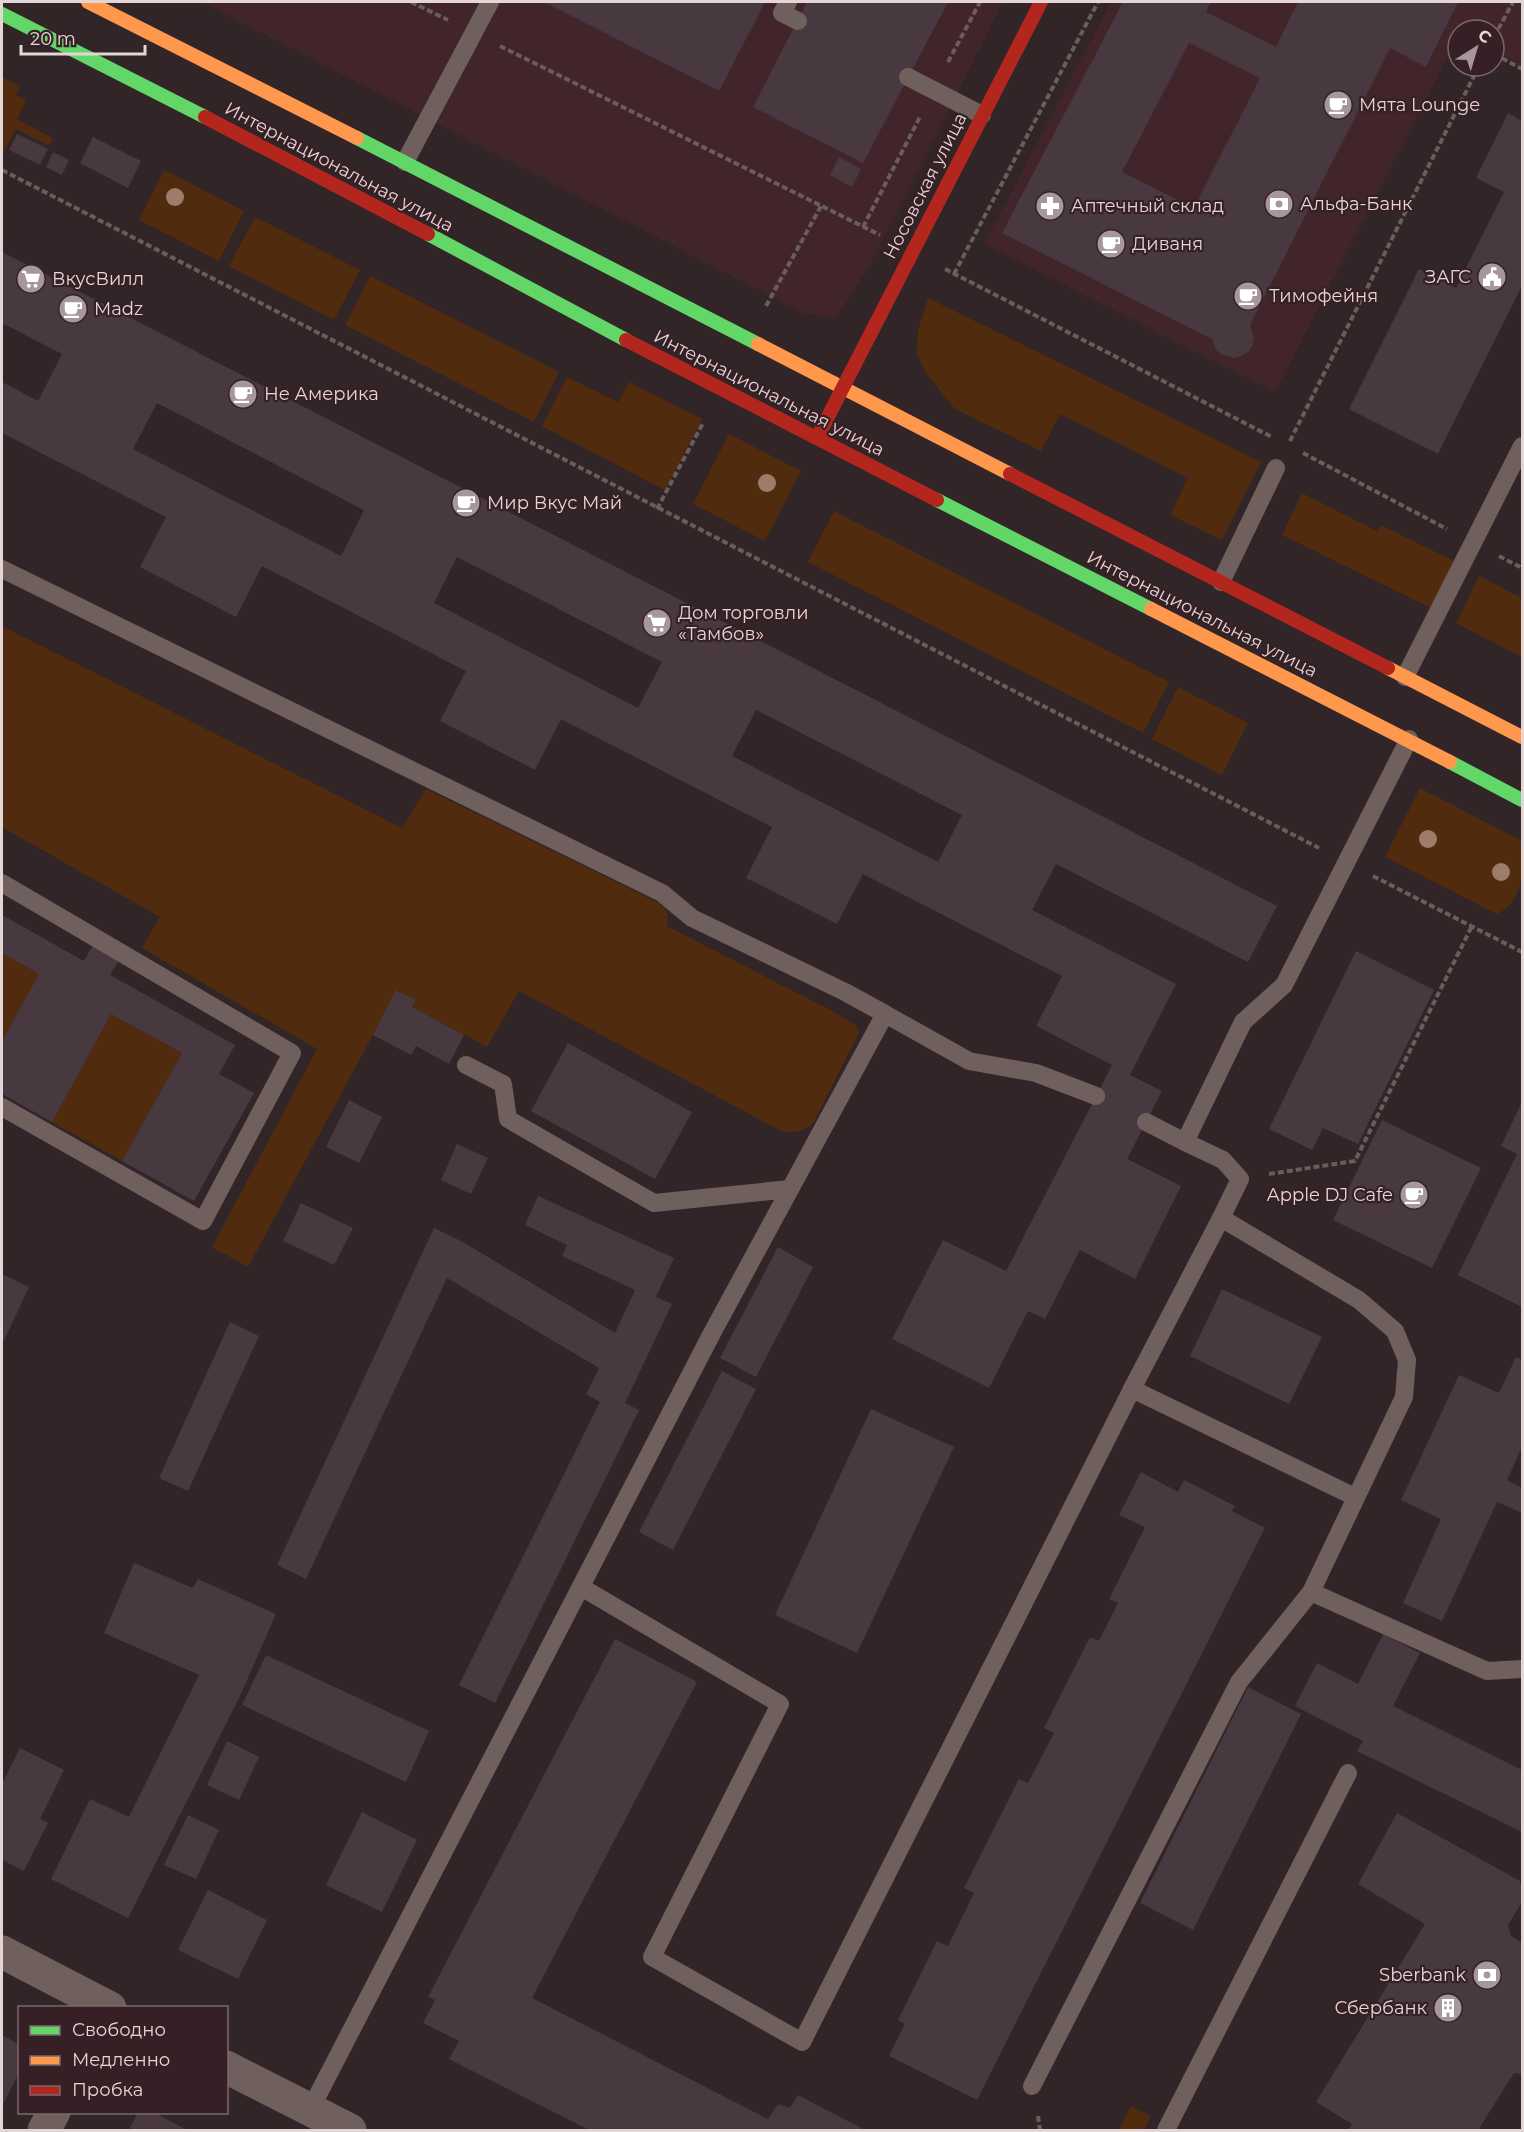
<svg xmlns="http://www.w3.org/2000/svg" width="1524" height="2132" font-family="Montserrat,sans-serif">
<rect width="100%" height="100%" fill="#312528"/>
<g fill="#41252b">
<polygon points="202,2 1003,2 871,263 836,318 805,314"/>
<polygon points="1111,2 1522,2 1522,66 1494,51 1494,30 1458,30 1458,37 1275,392 984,244"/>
</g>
<g fill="#512b0e">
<polygon points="2,77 20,86 16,95 26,100 17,119 53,138 49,146 16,129 4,151 2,150"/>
<polygon points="164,170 244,211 219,261 139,220"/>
<polygon points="255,217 360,270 334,320 229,266"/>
<polygon points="370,276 559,372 534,422 345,325"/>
<polygon points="928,298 1261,462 1222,540 1170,515 1188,478 1060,414 1041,451 955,409 925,372 917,354 918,330"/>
<polygon points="567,377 618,402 629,382 702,419 665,490 542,426"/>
<polygon points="729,434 801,471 765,541 693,504"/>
<polygon points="1302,493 1377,531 1381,525 1458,563 1435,610 1282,535"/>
<polygon points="834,511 1169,682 1143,733 808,562"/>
<polygon points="1479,576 1522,598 1522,657 1456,623"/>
<polygon points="2,626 402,828 426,789 659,903 667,911 667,926 834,1012 856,1025 859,1033 812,1125 799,1131 785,1133 519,991 487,1047 412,1007 416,1000 397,990 248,1267 212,1247 317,1049 142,948 160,917 2,827"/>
<polygon points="1178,687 1248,723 1222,775 1152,739"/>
<path d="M1420,788L1522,841C1523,872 1524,901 1497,914L1385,857Z"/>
<polygon points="2,953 39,974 2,1041"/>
<polygon points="111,1014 182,1053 122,1161 52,1122"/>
<polygon points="1131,2106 1151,2116 1144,2130 1119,2130"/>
</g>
<g fill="#483941" fill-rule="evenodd">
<polygon points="544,2 765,2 719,91"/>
<polygon points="807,2 948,2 863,163 753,107"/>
<path d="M1123,2H1211L1206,12L1276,47L1298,2H1458L1426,67L1390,48L1250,325L1254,338L1252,346L1248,352L1241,356L1234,358L1221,354L1216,350L1212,339L1002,233ZM1189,43L1260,78L1194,208L1122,172Z"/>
<polygon points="1508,113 1522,121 1522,286 1438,454 1349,409 1419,269 1456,288 1504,192 1476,178"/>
<polygon points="17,134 48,149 40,165 9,150"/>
<polygon points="93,137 141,161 128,188 80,163"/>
<polygon points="53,152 69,160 62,175 46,167"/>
<polygon points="839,157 861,169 852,187 830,175"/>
<path d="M2,252L1277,906L1248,962L1056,864L1032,910L1176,984L1130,1075L1162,1091L1127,1159L1181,1186L1135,1279L1080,1250L1045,1319L1028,1311L989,1388L892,1339L943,1240L1006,1271L1112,1065L1036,1026L1062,976L863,874L837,924L746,878L772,827L561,719L535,770L440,721L466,671L262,566L236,617L140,567L166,517L2,433V382L38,401L62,354L2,323ZM157,403L364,510L341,556L133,449ZM457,557L662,662L638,708L434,603ZM756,710L962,815L938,862L732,756Z"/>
<polygon points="2,915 84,961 93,945 119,960 110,975 235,1045 219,1074 254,1093 194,1201 122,1161 182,1053 111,1014 52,1122 2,1094 2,1041 39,974 2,953"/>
<polygon points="1356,951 1434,990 1358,1144 1323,1128 1312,1150 1269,1129"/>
<polygon points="396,990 416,1000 412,1007 464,1035 449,1064 416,1046 411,1055 373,1035"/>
<polygon points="568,1043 692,1112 655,1179 531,1111"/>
<polygon points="349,1100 382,1117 359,1163 326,1147"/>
<polygon points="1522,1102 1522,1307 1458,1275 1517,1154 1501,1146"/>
<polygon points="1382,1120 1481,1168 1432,1268 1333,1220"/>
<polygon points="457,1144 488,1158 471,1194 441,1180"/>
<polygon points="538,1196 674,1258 656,1297 672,1304 625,1403 639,1410 495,1703 459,1685 600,1402 586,1394 599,1368 447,1278 306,1579 277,1565 434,1228 463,1242 615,1333 635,1290 562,1256 567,1245 525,1225"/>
<polygon points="301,1203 353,1228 334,1265 283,1241"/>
<polygon points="778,1247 813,1267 756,1377 720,1358"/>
<polygon points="2,1274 29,1287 2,1345"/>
<polygon points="1222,1289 1322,1337 1289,1404 1190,1356"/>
<polygon points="230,1322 259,1336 188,1491 159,1478"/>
<polygon points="1516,1357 1522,1360 1522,1447 1507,1480 1522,1488 1522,1513 1497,1502 1442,1621 1403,1603 1441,1519 1401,1500 1459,1375 1499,1393"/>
<polygon points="722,1371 756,1389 673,1550 639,1532"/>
<polygon points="871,1409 954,1447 857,1653 775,1615"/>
<polygon points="1141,1472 1178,1492 1184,1480 1235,1506 1232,1511 1265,1528 977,2100 889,2056 905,2024 898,2020 937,1941 948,1946 974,1893 964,1888 1019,1779 1028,1783 1054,1733 1044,1728 1090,1637 1099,1641 1118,1603 1109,1599 1145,1527 1119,1515"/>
<polygon points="134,1563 193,1588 198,1579 276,1614 241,1694 128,1918 51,1879 90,1799 129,1817 199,1675 104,1633"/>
<polygon points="1383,1634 1420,1653 1393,1706 1522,1770 1522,1832 1357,1751 1363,1741 1295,1706 1317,1663 1358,1684"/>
<polygon points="615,1639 697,1682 532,1998 768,2119 778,2104 790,2108 798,2095 865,2130 589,2130 449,2059 459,2041 423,2023 435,2000 428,1997"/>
<polygon points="266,1655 429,1731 406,1782 242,1705"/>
<polygon points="1248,1687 1301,1714 1193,1930 1140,1903"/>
<polygon points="227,1741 259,1757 239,1800 207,1785"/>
<polygon points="20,1748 64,1770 40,1819 48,1823 24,1871 2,1860 2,1784"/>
<polygon points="362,1812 417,1840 382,1912 326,1885"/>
<polygon points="1397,1813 1520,1881 1522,1890 1522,1902 1508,1925 1511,1936 1522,1943 1522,2074 1514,2073 1478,2130 1348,2130 1352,2124 1316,2102 1425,1924 1358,1884"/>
<polygon points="188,1815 219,1830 196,1879 164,1865"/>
<polygon points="208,1890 267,1920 238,1979 178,1950"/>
<polygon points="2,2035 20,2045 20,2071 2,2106"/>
<polygon points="138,2112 153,2112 187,2130 129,2130"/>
</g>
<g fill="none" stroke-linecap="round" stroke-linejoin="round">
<g stroke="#6a5d5d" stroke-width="4" stroke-dasharray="6 3" stroke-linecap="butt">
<polyline points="411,2 448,20"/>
<polyline points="1494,37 1513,2"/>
<polyline points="500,46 880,235"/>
<polyline points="1494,54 1522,69"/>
<polyline points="948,62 980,2"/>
<polyline points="2,170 1319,848"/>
<polyline points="863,227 920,117"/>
<polyline points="945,269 1272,437"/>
<polyline points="954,274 1098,2"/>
<polyline points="766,306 821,206"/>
<polyline points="1290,441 1479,66"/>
<polyline points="1303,453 1447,529"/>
<polyline points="657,509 703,423"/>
<polyline points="1499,556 1522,568"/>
<polyline points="1373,876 1522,952"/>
<polyline points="1269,1174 1355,1161 1472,926"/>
<polyline points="1038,2116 1040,2130"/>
</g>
<g stroke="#6f5f5d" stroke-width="18">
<polyline points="788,2 782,13 798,21"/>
<polyline points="908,77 982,115"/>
<polyline points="405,162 490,2"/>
<polyline points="2,569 662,893 692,918 845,992 885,1014"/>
<polyline points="1221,582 1276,468"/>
<polyline points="1405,677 1522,446"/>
<polyline points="2,883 292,1053 203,1221 2,1107"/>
<polyline points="466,1065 503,1084 508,1119 654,1203 790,1189"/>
<polyline points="1146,1122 1185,1142 1243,1022 1284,985 1409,739"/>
<polyline points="1185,1142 1223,1160 1240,1179 1221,1218 1359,1300 1395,1331 1407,1360 1404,1397 1311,1592 1487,1671 1522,1669"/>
<polyline points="1132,1389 1221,1218"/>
<polyline points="581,1587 780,1704 652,1957 802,2042 1132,1389 1355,1497"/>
<polyline points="1032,2086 1239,1682 1311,1592"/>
<polyline points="310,2110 711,1335 885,1014 969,1061 1036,1073 1096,1096"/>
<polyline points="1166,2130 1348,1773"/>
</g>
<g stroke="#6f5f5d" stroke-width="33">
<polyline points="2,1952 110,2008"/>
<polyline points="226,2067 350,2130"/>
<polyline points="44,2130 54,2112"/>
</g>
<g stroke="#63d668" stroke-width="14">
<polyline points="2,14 205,117"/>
<polyline points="357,138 758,344"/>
<polyline points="428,234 626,340"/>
<polyline points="937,500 1151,609"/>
<polyline points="1450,762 1522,800"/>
</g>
<g stroke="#ff974d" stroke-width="14">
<polyline points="88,2 357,138"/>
<polyline points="758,344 1010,474"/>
<polyline points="1151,609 1450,762"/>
<polyline points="1388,668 1522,737"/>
</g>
<g stroke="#b3261e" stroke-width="14">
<polyline points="205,117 428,234"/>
<polyline points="626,340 937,500"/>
<polyline points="817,438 1041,2"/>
<polyline points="1010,474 1388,668"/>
</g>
</g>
<g fill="#9d7c6c">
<circle cx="175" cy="197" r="9"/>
<circle cx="767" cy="483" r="9"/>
<circle cx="1428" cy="839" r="9"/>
<circle cx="1501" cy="872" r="9"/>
</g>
<defs>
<g id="cafe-disc" transform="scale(1.5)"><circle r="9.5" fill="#a5979a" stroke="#362025"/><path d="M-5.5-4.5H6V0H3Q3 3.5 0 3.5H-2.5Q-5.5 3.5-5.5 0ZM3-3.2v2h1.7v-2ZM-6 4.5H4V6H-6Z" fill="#fff"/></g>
<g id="bank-disc" transform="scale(1.5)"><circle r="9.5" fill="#a5979a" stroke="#362025"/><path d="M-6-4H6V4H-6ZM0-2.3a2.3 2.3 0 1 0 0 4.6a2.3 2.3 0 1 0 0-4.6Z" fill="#fff"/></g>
<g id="pharmacy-disc" transform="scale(1.5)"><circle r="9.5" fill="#a5979a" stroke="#362025"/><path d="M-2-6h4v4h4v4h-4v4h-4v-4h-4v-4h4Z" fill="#fff"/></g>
<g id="civic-disc" transform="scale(1.5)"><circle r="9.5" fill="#a5979a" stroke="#362025"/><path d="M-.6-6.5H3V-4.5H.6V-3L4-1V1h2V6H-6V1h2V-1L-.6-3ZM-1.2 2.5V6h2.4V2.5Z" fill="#fff"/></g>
<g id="supermarket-disc" transform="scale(1.5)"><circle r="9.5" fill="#a5979a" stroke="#362025"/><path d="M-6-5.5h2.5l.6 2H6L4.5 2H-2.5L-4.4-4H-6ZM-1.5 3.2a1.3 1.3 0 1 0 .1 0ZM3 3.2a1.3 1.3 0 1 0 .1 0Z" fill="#fff"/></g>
<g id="building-disc" transform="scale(1.5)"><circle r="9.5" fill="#a5979a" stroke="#362025"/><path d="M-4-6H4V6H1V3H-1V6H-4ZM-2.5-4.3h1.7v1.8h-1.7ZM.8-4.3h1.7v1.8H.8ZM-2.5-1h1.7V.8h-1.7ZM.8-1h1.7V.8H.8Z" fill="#fff"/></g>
</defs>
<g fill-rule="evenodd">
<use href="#cafe-disc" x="1338" y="105"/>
<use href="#bank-disc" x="1279" y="204"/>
<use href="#pharmacy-disc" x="1050" y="206"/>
<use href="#cafe-disc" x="1111" y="244"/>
<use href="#civic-disc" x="1492" y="277"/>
<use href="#supermarket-disc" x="31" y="279"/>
<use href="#cafe-disc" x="1248" y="296"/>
<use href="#cafe-disc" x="73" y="309"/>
<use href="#cafe-disc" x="243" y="394"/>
<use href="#cafe-disc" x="466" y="503"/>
<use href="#supermarket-disc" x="657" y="623"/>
<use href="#cafe-disc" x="1414" y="1195"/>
<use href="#bank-disc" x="1487" y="1975"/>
<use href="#building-disc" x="1448" y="2008"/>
</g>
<g text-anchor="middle" stroke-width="4.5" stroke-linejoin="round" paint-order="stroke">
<g font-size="18" fill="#e4d5d7" stroke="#362025" text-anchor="start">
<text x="1359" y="111">Мята Lounge</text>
<text x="1300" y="210">Альфа-Банк</text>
<text x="1071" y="212">Аптечный склад</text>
<text x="1132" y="250">Диваня</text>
<text x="1471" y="283" text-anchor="end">ЗАГС</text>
<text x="52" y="285">ВкусВилл</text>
<text x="1269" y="302">Тимофейня</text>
<text x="94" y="315">Madz</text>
<text x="264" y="400">Не Америка</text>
<text x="487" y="509">Мир Вкус Май</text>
<text x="678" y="619">Дом торговли<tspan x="678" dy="21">«Тамбов»</tspan></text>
<text x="1393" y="1201" text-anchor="end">Apple DJ Cafe</text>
<text x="1466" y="1981" text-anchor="end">Sberbank</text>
<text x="1427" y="2014" text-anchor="end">Сбербанк</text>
</g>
<g font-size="18" fill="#e4d5d7" stroke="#362025">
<text transform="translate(339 167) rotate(28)" y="6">Интернациональная улица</text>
<text transform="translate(925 186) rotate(-63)" y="6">Носовская улица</text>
<text transform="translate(769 393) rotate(27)" y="6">Интернациональная улица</text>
<text transform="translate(1202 614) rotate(27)" y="6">Интернациональная улица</text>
</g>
</g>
<rect width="1524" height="2132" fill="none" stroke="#e4d5d7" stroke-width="6"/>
<rect x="18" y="2006" width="210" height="108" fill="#362025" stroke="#7c686c" stroke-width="1.5"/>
<rect x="30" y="2026" width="30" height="9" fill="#63d668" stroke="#7c686c" stroke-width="1.5"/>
<text x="72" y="2036" font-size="18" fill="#e4d5d7">Свободно</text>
<rect x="30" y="2056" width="30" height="9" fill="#ff974d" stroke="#7c686c" stroke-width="1.5"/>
<text x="72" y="2066" font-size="18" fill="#e4d5d7">Медленно</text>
<rect x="30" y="2086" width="30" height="9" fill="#b3261e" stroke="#7c686c" stroke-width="1.5"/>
<text x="72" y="2096" font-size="18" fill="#e4d5d7">Пробка</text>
<g transform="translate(1476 48) rotate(37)"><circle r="28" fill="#362025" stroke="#7c686c" stroke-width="1.5"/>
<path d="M0-4.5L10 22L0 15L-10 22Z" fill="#a5979a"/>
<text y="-9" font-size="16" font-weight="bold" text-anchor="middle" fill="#e4d5d7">С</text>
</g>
<path d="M21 45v9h124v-9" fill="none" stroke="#e4d5d7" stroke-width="3"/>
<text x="30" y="45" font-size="18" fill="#e4d5d7" stroke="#362025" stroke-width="4.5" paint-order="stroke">20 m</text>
</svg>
